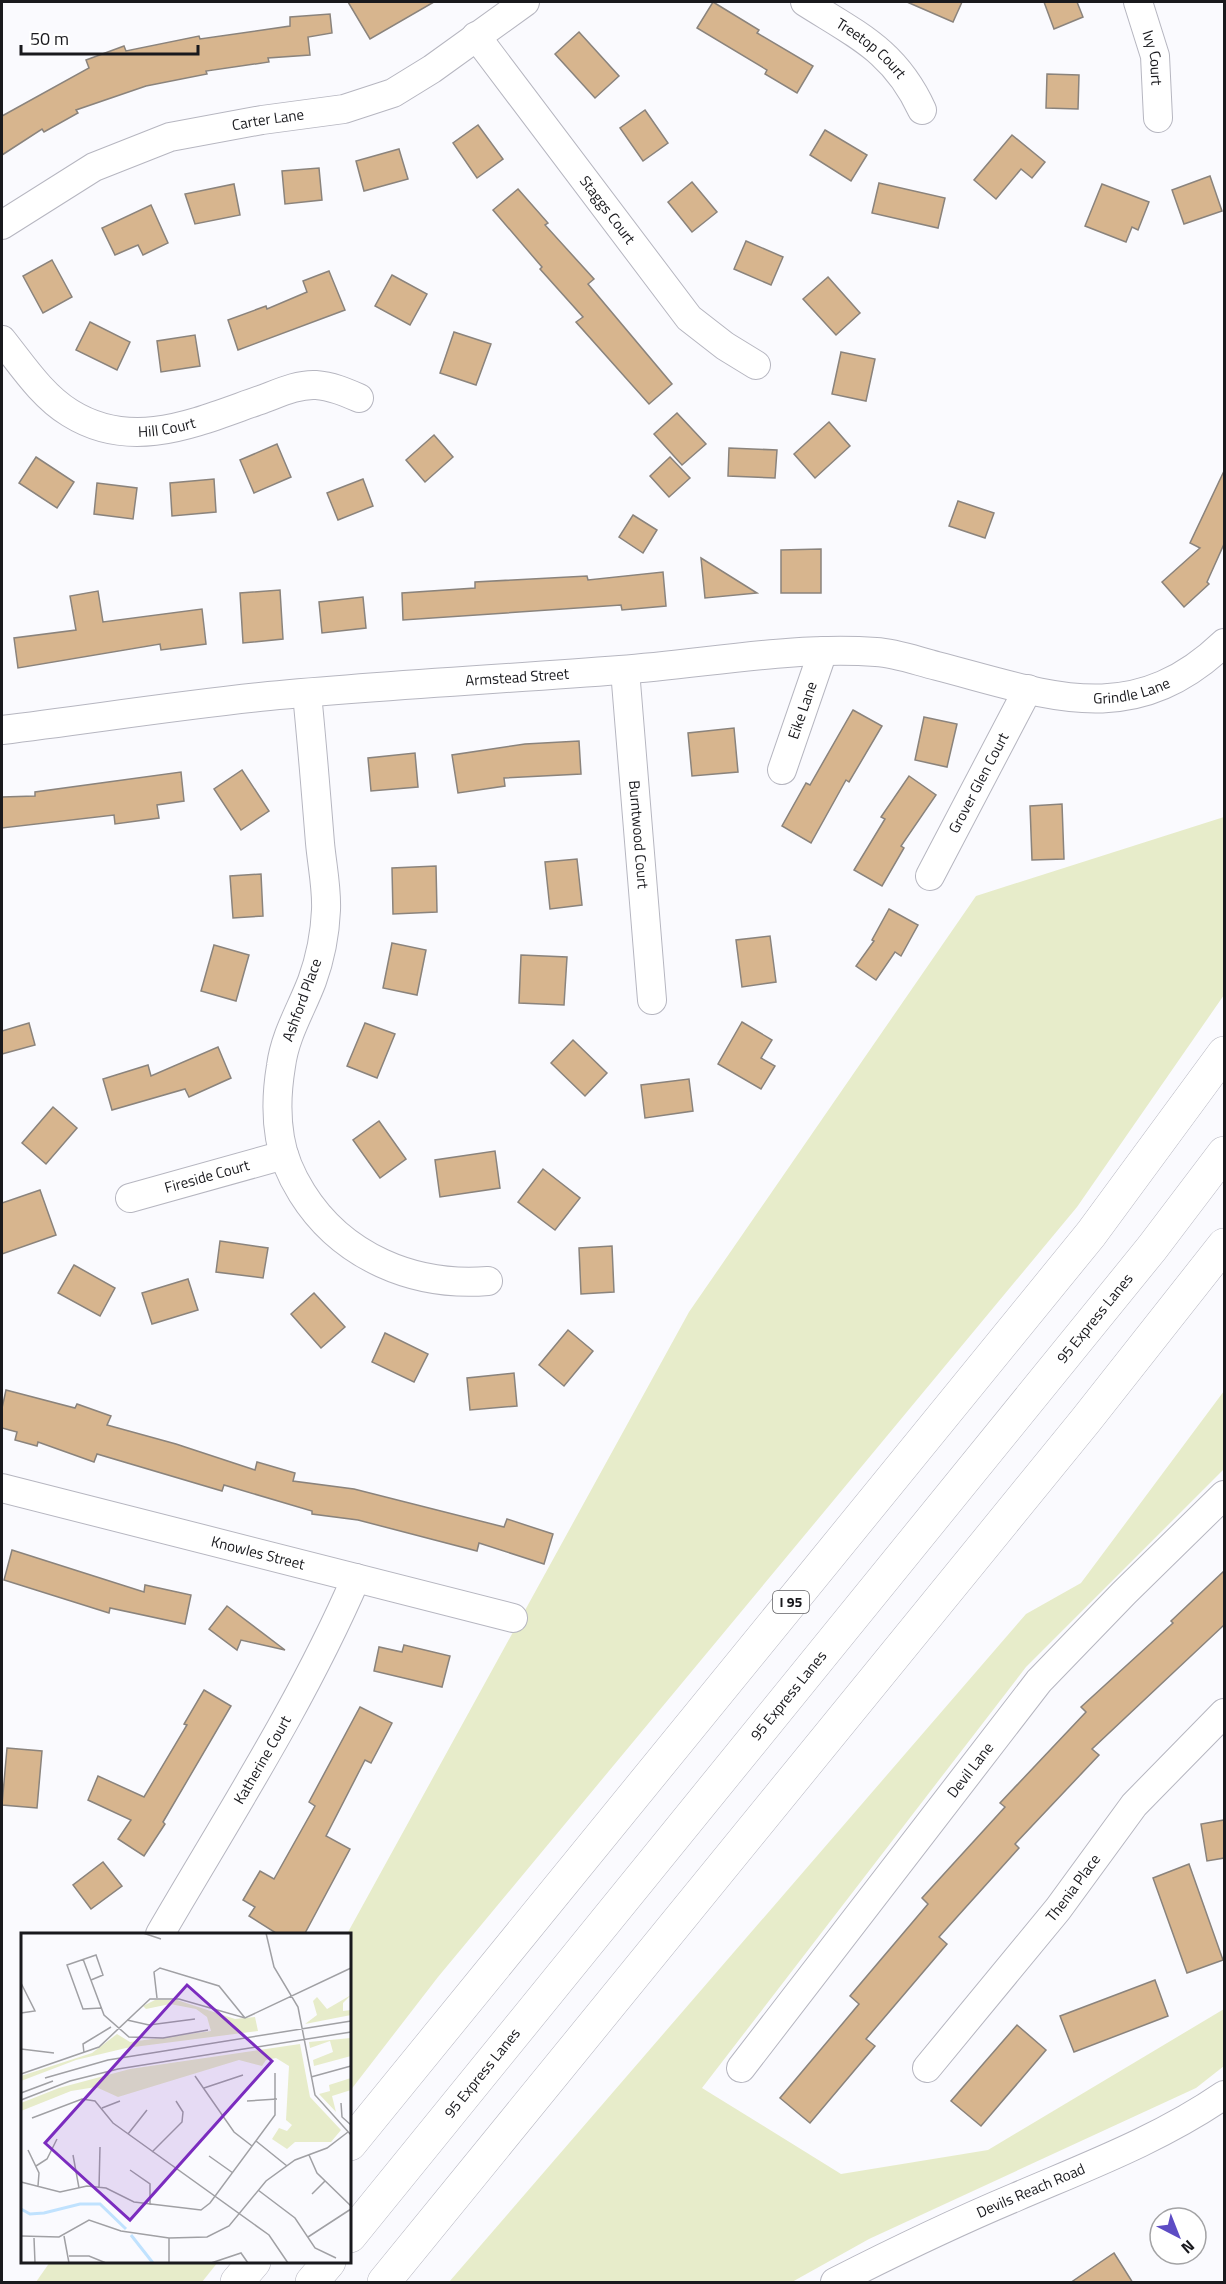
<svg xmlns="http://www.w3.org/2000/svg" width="1226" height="2284" font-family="'Titillium Web',sans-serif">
<rect width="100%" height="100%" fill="#fafafe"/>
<g fill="#e7ecca">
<polygon points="1224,817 1224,995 1077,1207 438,1977 350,2091 350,1934 347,1934 689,1312 976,896"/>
<polygon points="1224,1391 1224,1469 1026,1667 702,2088 841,2174 988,2150 1224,2009 1224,2066 1196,2088 869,2239 792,2282 449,2282 1026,1614 1081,1583"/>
<polygon points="50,2262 218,2262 202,2282 36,2282"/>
</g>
<g fill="#d7b58e" stroke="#8a837c" stroke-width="1.5">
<polygon points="348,2 434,2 370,39"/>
<polygon points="713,2 759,30 757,33 813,66 797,93 765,74 767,70 697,28"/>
<polygon points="907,2 962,2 953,22"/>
<polygon points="1044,2 1077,2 1083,17 1054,29"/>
<polygon points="330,14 332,33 308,37 310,55 268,58 269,62 206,71 207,74 146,86 76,110 78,113 44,132 42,129 2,155 2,116 89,68 86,60 124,46 126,51 199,36 200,39 290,26 290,17"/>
<polygon points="579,32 619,76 595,98 555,54"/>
<polygon points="1047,74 1079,75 1078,109 1046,108"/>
<polygon points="645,110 668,143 643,161 620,128"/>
<polygon points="478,125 503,159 477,178 453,143"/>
<polygon points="825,130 867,155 851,181 810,155"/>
<polygon points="1012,135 1045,162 1032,178 1021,169 996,199 974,180"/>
<polygon points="399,149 408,179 364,191 356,161"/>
<polygon points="319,168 322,200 285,204 282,171"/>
<polygon points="1210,176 1222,211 1184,224 1172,190"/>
<polygon points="692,182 717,212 692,232 668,202"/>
<polygon points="879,183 945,198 938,228 872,213"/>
<polygon points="234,184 240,215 195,224 185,194"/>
<polygon points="1102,184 1149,202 1138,230 1132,227 1126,242 1085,226"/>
<polygon points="518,189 548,223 545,225 594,279 588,284 672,384 649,404 576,322 583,317 540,269 542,267 493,210"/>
<polygon points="151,205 168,243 143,255 138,245 115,255 102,228"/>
<polygon points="746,241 783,257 771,285 734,269"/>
<polygon points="52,260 72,297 43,313 23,276"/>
<polygon points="329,271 345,310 238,350 228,320 266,306 267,309 307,292 303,281"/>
<polygon points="392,275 427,294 410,325 375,306"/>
<polygon points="828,277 860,313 836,335 803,299"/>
<polygon points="90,322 130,342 117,370 76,350"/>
<polygon points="454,332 491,344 476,385 440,373"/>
<polygon points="195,335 200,366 161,372 157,341"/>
<polygon points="841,352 875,359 866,401 832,394"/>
<polygon points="677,413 706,444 682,465 654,434"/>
<polygon points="829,422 850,446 815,478 794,454"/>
<polygon points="434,435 453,457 425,482 406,460"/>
<polygon points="277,444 291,477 254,493 240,460"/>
<polygon points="729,448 777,450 775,478 728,476"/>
<polygon points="36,457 74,482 57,508 19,483"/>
<polygon points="670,457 690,478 669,497 650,476"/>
<polygon points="1224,471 1224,544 1207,582 1209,584 1184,607 1162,582 1200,548 1190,543"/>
<polygon points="214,479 216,512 172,516 170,483"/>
<polygon points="363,479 373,506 338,520 327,493"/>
<polygon points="97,483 137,488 133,519 94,514"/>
<polygon points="958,501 994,513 985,538 949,526"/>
<polygon points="633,515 657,530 643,553 619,537"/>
<polygon points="821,549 821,593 781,593 781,550"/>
<polygon points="701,558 757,593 705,598"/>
<polygon points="663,572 666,606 622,610 621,605 403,620 402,593 475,588 475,582 587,576 588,580"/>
<polygon points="280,590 283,639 243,643 240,593"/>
<polygon points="98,591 103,622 202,609 206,644 161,650 160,644 18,668 14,638 76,630 70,596"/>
<polygon points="363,597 366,628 322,633 319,602"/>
<polygon points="853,710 882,726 849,782 846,780 811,843 782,826 806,783 810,785"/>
<polygon points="924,717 957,724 947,767 915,760"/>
<polygon points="734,728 738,772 692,776 688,733"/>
<polygon points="579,741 581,774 504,778 505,786 458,793 452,755 525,744"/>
<polygon points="415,753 418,787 371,791 368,758"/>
<polygon points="242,770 269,811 241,830 214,789"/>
<polygon points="181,772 184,801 157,805 159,818 115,824 114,815 2,828 2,797 35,796 35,792"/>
<polygon points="909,776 936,795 901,846 904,848 882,886 854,870 885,819 881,817"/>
<polygon points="1062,804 1064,859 1032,860 1030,806"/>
<polygon points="577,859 582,905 550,909 545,862"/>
<polygon points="436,866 437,912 393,914 392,868"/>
<polygon points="261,874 263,916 233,918 230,876"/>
<polygon points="889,909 918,925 901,956 895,952 876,980 856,966 874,941 872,940"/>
<polygon points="770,936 776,982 742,987 736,940"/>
<polygon points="392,943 426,950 417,995 383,988"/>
<polygon points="214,945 249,955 236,1001 201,991"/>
<polygon points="521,955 567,957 564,1005 519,1003"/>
<polygon points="742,1022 772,1040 761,1058 775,1066 761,1089 718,1064"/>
<polygon points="29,1023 35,1045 2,1054 2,1031"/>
<polygon points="365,1023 395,1034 377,1078 347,1066"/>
<polygon points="573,1040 607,1073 585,1096 551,1063"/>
<polygon points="218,1047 231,1078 189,1097 185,1089 112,1110 103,1079 148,1065 151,1076"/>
<polygon points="689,1079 693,1111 645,1118 641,1085"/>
<polygon points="53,1107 77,1128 46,1164 22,1143"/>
<polygon points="379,1121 406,1159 380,1178 353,1140"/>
<polygon points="495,1151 500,1188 440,1197 435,1160"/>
<polygon points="543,1169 580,1198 555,1230 518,1202"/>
<polygon points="40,1190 56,1235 2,1254 2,1203"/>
<polygon points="220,1241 268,1248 263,1278 216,1272"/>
<polygon points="612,1246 614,1292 581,1294 579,1248"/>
<polygon points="74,1265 115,1288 100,1316 58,1293"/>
<polygon points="188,1279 198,1310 152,1324 142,1293"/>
<polygon points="314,1293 345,1327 321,1348 291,1314"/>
<polygon points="568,1330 593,1351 564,1386 539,1365"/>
<polygon points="385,1333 428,1354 414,1382 372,1362"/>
<polygon points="514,1373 517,1406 470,1410 467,1378"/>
<polygon points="6,1390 75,1408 77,1404 111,1416 107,1425 176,1444 255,1470 257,1462 295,1473 293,1481 354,1489 504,1527 507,1519 553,1534 544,1564 479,1543 477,1551 358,1520 312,1514 312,1511 224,1485 222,1491 97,1454 94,1462 38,1442 37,1446 15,1440 17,1432 2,1428 2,1408"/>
<polygon points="12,1550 144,1592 145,1585 191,1595 185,1624 110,1608 109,1613 4,1580"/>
<polygon points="1224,1571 1224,1625 1092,1749 1099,1755 1015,1844 1019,1848 939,1937 947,1944 866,2039 875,2046 810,2123 780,2098 859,2004 850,1996 928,1904 922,1898 1005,1807 1000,1803 1086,1712 1081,1707 1173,1623 1171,1621"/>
<polygon points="227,1606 285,1650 241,1640 237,1650 209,1629"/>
<polygon points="404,1645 450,1656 442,1687 374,1671 379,1647 402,1652"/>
<polygon points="204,1690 231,1706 163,1822 165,1824 144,1856 118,1839 131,1820 88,1800 98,1776 144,1797 187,1725 184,1724"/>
<polygon points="360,1707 392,1723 371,1763 365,1760 326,1836 350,1849 304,1935 279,1935 249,1916 255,1907 243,1900 260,1871 274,1879 315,1806 309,1802"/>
<polygon points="7,1748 42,1751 37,1808 2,1805"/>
<polygon points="1224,1820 1224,1858 1207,1861 1201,1824"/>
<polygon points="103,1862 122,1886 91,1909 73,1885"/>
<polygon points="1189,1864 1223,1960 1187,1973 1153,1878"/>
<polygon points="1155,1980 1168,2016 1074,2052 1060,2016"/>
<polygon points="1017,2025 1046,2050 981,2126 951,2101"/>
<polygon points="1114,2253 1133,2283 1070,2283"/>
</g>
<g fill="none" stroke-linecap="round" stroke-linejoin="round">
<g stroke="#b6b6c0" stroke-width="30">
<g id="minor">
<path id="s1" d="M805,2C857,35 895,51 922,110"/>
<path id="s2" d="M1138,2L1155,56L1158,118"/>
<path id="s3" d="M476,36L689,318L725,346L756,365"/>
<path id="s4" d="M2,225L94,167L170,137L262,120L344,109L393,93L432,69L525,2"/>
<path id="s5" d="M2,340C22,365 42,396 70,413C134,453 199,421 263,399C279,393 298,384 316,385C331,386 345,392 359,398"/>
<path id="s6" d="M625,670L652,1000"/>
<path d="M307,694C312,743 316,793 320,843C322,865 327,888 326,910C325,934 320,959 312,981C301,1010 285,1035 281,1066C277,1090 276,1115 280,1138C283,1157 292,1177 302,1193C342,1257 414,1287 488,1281"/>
<path id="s7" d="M2,730C91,719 180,705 269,696C386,685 503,679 620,670C704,664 791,646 876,652C896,653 917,661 937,666C1046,694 1131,732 1224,643"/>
<path id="s8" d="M782,770L823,651"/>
<path id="s9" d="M930,876L1028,689"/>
<path id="s10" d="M130,1198L284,1155"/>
<path id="s11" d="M2,1488L513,1618"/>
<path id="s12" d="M160,1934C228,1817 302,1703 356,1578"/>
<path id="s13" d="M741,2068L1039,1681L1124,1593L1224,1495"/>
<path id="s14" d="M927,2068L1058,1909L1134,1805L1224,1713"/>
<path id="s15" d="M835,2282C894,2252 954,2223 1016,2197C1088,2166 1160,2139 1224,2095"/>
</g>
</g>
<g stroke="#b6b6c0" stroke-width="34">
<g id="motorway">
<polyline points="350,2144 1091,1234 1224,1053"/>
<path id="s16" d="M350,2236L1152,1248L1224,1153"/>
<polyline points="237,2282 254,2262"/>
<polyline points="312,2282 329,2262"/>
<polyline points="384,2282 1086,1420 1224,1245"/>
</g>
</g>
<use href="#minor" stroke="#fff" stroke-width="28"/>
<use href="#motorway" stroke="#fff" stroke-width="33"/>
</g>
<g text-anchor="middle" stroke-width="4.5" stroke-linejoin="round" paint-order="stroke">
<rect fill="#fff" stroke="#5e5e61" stroke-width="1.5" x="773" y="1591" width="36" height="22" rx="4.5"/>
<g font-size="14" font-weight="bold" fill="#19191d">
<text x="791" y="1607">I 95</text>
</g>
<g font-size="15" fill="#19191d" stroke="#fff">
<text dy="5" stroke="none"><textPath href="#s1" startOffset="81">Treetop Court</textPath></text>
<text dy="5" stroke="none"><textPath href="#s2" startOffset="58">Ivy Court</textPath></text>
<text dy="5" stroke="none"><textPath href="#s4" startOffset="290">Carter Lane</textPath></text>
<text dy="5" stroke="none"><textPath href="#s3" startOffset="218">Staggs Court</textPath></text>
<text dy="5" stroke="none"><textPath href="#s5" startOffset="201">Hill Court</textPath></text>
<text dy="5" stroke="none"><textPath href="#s7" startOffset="518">Armstead Street</textPath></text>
<text dy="5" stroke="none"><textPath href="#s7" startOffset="1140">Grindle Lane</textPath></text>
<text dy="5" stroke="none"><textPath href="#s8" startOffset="63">Eike Lane</textPath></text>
<text dy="5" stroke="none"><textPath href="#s9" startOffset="105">Grover Glen Court</textPath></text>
<text dy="5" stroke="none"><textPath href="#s6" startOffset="165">Burntwood Court</textPath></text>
<text transform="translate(302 1000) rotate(-70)" y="5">Ashford Place</text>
<text dy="5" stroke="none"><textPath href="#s10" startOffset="80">Fireside Court</textPath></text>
<text dy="5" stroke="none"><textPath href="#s16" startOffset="1182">95 Express Lanes</textPath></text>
<text dy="5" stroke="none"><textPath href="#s11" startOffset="264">Knowles Street</textPath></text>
<text dy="5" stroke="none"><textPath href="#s16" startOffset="696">95 Express Lanes</textPath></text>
<text dy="5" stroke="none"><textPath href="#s12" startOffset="202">Katherine Court</textPath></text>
<text dy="5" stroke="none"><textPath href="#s13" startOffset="376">Devil Lane</textPath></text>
<text dy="5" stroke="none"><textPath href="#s14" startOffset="232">Thenia Place</textPath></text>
<text dy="5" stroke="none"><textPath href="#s16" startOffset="210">95 Express Lanes</textPath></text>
<text dy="5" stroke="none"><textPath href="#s15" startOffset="216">Devils Reach Road</textPath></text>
</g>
</g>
<g transform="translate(21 1933)">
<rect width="330" height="330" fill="#fafafe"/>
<path d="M330,62L322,70V78L330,77V82L284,91L296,82L292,68L296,64L306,76ZM156,67L214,86L234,84L237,98L105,115L55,127L0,148V143L71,120L96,101L109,109L190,98L186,84L175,76L149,71L125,76L122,73L134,67ZM330,105V123L293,133L292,127L312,119L309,108L289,115L288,109ZM279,111L289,164L320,197L310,209H274L266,216L251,206L258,195L266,198L271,192L265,187L268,133L255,125L245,127L241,133L218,127L97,164L75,154L50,158L0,178V170L38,155L109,136ZM330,145V157L311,163L315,179L298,161L309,158L308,152Z" fill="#e7ecca"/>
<path fill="none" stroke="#c0e2fe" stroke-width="3" d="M0,276L9,281L23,280L59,271H79L105,296M110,302L132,330"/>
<path fill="none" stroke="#a0a0a4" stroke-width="1.5" d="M122,0L140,6M245,0L253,34L277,74L294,162L330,202M62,26L83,82L108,104L142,105L187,97M70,47L82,42L75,22L46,32L62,76L81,75M0,50L14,78L0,80M136,65L133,39L139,35L198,53L224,85M106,87L128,92L174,86M0,116L33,120M63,120L62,111L90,94M0,141L78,114L129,66H158L224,85L330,35M174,143L213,199L231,213M290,144L330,133M24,145L87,127L330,88M183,155L222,142M0,160L32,148M0,167L49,148L97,136L330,99M226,168L256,166M320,170L321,184L330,192M81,175L99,168M11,185L61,166L74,168L92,190L248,302L267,330M107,201L126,177M235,208L266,233M7,217L18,240L17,253M131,219L161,189L162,179L155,168M52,222L58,255M288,222L296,240L330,273M188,223L212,240M15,233L26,226L36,206M109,237L129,251V272M0,249L39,259L66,253L85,255L113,269L180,277L189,270L254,182V140M78,255L79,214M237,257L274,285L294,315L315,325M291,261L304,248M0,303L38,304L68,287L100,298L148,305L186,304L208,293L245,248L274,227L306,215L327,199M43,303L48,330M287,304L330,276M13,305L14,330M48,323H68L85,330M148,330V305M190,330L220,320L227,330"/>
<path fill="#7b2cbf" fill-opacity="0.15" stroke="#7b2cbf" stroke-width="3" d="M166,52L251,128L109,287L24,210Z"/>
<rect width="330" height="330" fill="none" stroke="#19191d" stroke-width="3"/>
</g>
<rect width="1226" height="2284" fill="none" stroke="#19191d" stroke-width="6"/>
<g transform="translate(1178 2236) rotate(138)"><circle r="28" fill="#ffffff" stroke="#a3a3a5" stroke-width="1.5"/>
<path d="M0-4.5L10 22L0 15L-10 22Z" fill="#5d4cc4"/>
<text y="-9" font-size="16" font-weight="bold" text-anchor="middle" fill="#19191d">N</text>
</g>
<path d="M21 45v9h177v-9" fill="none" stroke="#19191d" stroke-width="3"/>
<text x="30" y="45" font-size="18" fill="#19191d" stroke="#ffffff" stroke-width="4.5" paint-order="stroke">50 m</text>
</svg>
